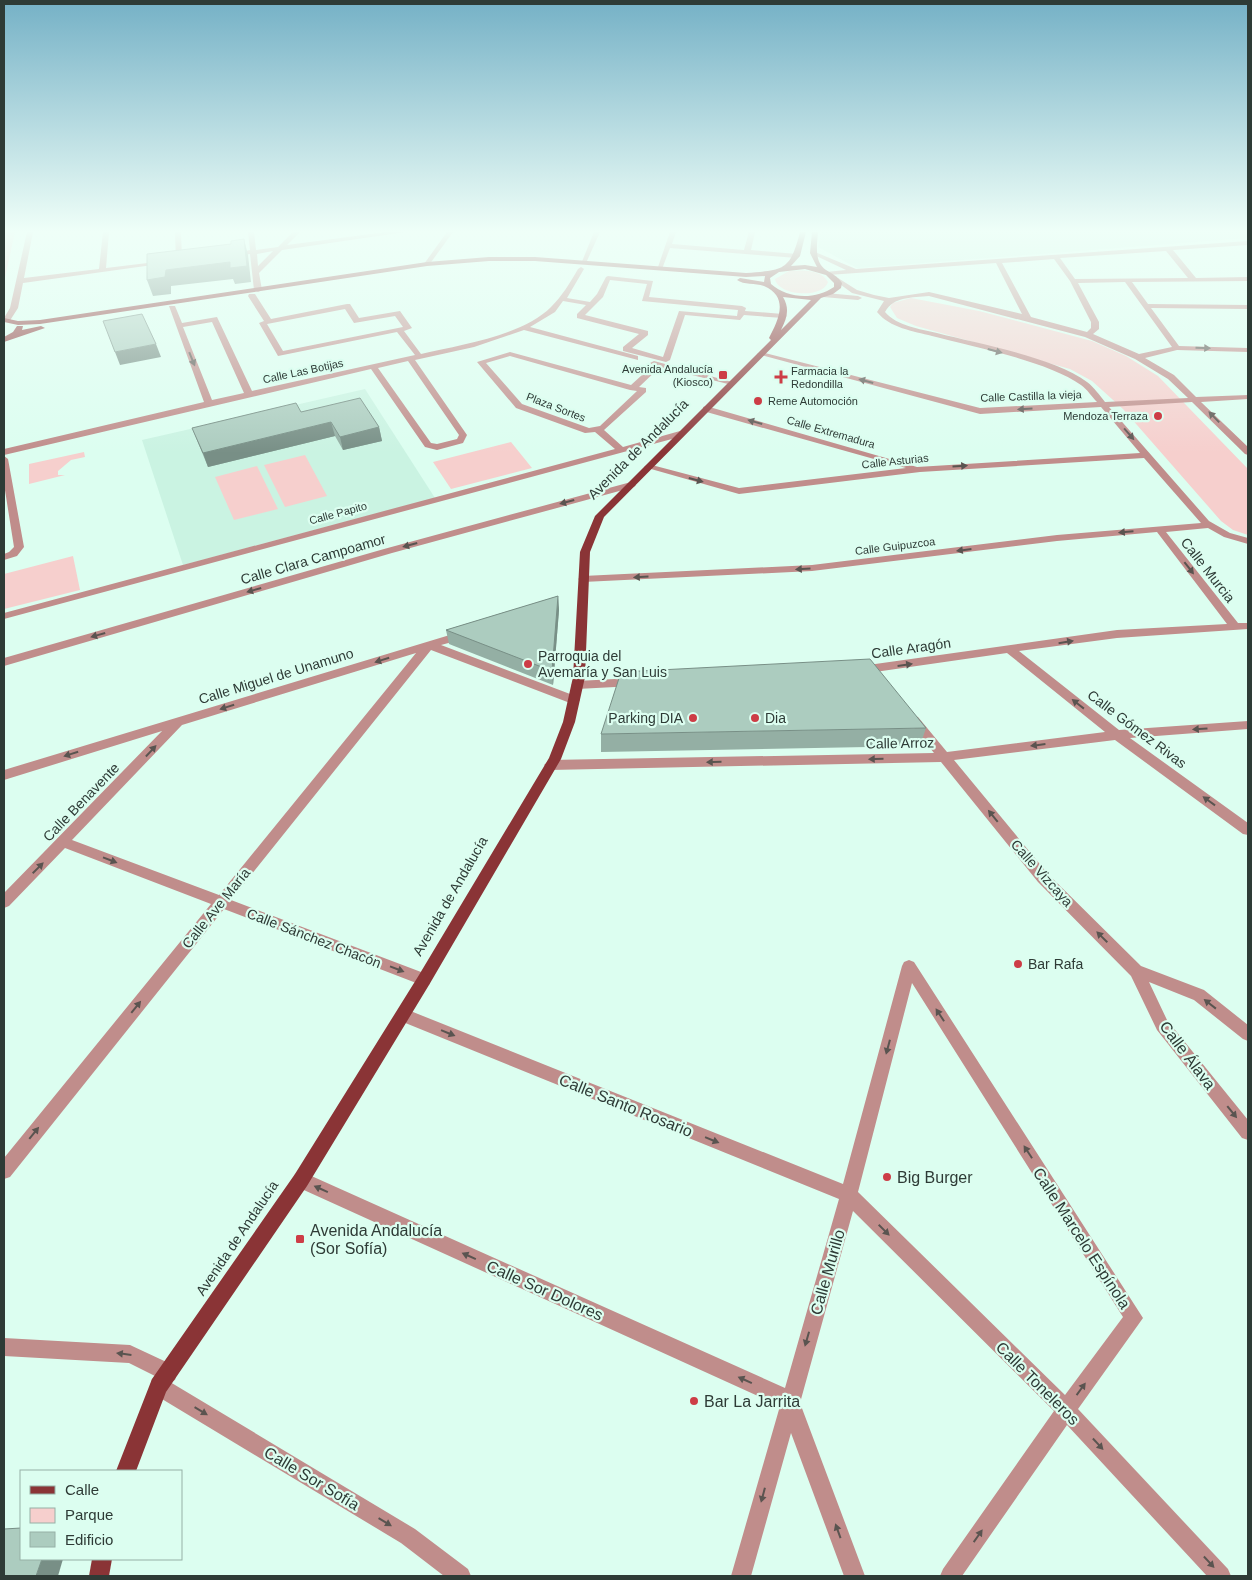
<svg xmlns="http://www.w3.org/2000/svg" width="1252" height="1580" font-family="Arial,sans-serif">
<rect width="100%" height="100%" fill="#dcfef0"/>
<g fill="#caf3e2">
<polygon points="821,232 1248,232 1248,238 857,268 818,247"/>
<polygon points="365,389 435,498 183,565 142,440"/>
</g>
<g fill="#f6cfcd">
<polygon points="4,232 15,232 4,282"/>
<path d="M789,271C802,270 821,269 828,282C823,299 778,296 775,279Z"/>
<polygon points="911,298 979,311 1092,341 1126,356 1158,376 1248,469 1248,535 1233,530 1221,521 1123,409 1092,381 1070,369 916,326 897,318 890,307 893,303"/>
<polygon points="511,442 532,468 451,489 433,462"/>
<polygon points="84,452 85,457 71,460 58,471 58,475 65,475 29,484 29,464"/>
<polygon points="305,455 327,496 285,507 264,465"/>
<polygon points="257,466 278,509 234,520 215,477"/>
<polygon points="73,556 80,590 4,609 4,574"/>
</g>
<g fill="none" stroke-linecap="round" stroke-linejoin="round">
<g fill="#c08d8b" fill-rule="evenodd">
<polygon points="27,232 33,232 24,278 99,269 103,232 109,232 106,268 164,261 167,263 23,283 18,308 9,322 4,322 4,318 10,308"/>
<polygon points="175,232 181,232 182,261 179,263 176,261"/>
<path d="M248,232H254L256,250L278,247L293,232H300L287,245L386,232H405L282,250L259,273L262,290L258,292L254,290L250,254L231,257L228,255L250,250ZM273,251L258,266L257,254Z"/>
<polygon points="447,232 453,232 429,265 425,265 424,264"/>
<polygon points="594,232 600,232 586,263 581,264"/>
<polygon points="670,232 676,232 672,244 744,250 749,232 755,232 751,250 797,254 800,256 797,258 670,248 662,269 657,270"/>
<path d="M1248,241V245L1173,250L1196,278L1248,277V281L1132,282L1148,304L1248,305V309L1151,308L1179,346L1248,348V352L1177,350L1145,358L1174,375L1196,397L1248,395V399L1201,402L1248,447V455L1245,454L1192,402L1109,407L1209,521L1230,533L1248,538V544L1224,537L1208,528L1166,532L1238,623H1248V629L1117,638L1019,651L1119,730L1248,721V729L1130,738L1248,823V835L1243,834L1115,740L954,760L1048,874L1141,966L1204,990L1248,1025V1041L1243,1039L1194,1000L1149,982L1167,1020L1248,1120V1140L1242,1138L1157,1030L1131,976L1038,882L941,762L550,770L544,765L550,760L934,753L908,720L914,716L918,717L947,752L1105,732L1007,653L861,674L855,670L861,666L1117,630L1227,624L1157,532L1057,541L812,571L583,582L578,579L583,576L812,565L1057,535L1201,523L1144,458L920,472L739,494L644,467L648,464L739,488L906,468L703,411V407L706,406L917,467L1140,453L1101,407L980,414L757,354L761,352L980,408L1097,402C1092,397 1087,389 1081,385C1047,361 974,347 932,336C913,331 890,328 877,312L884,301L852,293L833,279L838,278L857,290L874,295L889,298L929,292L1022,314L996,263L828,275L826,274V272L846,270L810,253L815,252L856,269ZM1166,251L1188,278L1075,279L1060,258ZM1054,259L1070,281L1091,322V328L1087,332L1031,317L1002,263ZM1125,282L1172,347L1139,354L1093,334L1099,329V322L1078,283ZM929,296L1085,337L1135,359L1168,379L1188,398L1105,402C1100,396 1094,387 1087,382C1054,357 979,344 937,333C920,329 897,326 885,312C894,296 912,298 929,296Z"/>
<path d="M581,267L584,269L567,298L590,302L597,294L606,277L608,276L653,281L649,297L742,306L746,308L745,311L783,314L787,316L783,318L744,315L740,320L685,315L670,360L666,362L623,351V347L639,334L577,318V314L586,305L563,301L555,312L530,327L638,356V360L524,330L474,347L415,360L467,435L463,443L437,450L425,447L371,369L4,455V449L204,402L169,306H175L182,323L217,317L252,391L415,355L397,332L278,356L259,323L264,321L248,296L249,294H255L271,319L347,304H350L359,318L400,311L412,328L404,331L421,354C460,345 522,336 551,307C562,296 570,283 578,269ZM610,280L647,284L642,301L738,310L737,316L679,311L663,357L632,348L648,335V331L585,315L603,297ZM345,309L354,323L395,316L403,327L283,351L267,324ZM212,322L244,393L212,400L183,327ZM408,361L459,435L457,439L437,444L431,443L378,368Z"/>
<polygon points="826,293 858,296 862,298 858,300 823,297 823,293"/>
<path d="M510,352L631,385L653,365L650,363L654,361L736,383L732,385L660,367L639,387L646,388V392L604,430L623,447L680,431L683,432V436L4,619V613L615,449L595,432L585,433L516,408L477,362ZM510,356L630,390L637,391L600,426L589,428L522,404L486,363Z"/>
<polygon points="4,456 8,459 24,547 17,556 4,560 4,554 9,552 14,547 4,484"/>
<polygon points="631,482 636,485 634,487 392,553 4,666 4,658 384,549"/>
<path d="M463,631L468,635L467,638L441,645L578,697L580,700L578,703H570L431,650L231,900L429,975L431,980L429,985L424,986L224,909L10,1177L4,1179V1158L211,904L65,848L9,906L4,908V893L162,731L4,780V770ZM416,653L219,895L72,840L182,725Z"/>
<polygon points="634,678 640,682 634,686 577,689 571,685 577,681"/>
<path d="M909,960L914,962L1143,1318L1078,1409L1228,1569L1231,1576H1207L1067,1425L962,1576H940L943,1569L1054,1411L853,1211L800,1403L865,1576H844L791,1433L751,1576H731L780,1406L295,1186L293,1180L295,1174L301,1172L307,1174L785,1388L839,1199L398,1020L396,1015L398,1010L403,1008L843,1184L902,966L904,962ZM912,983L1123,1317L1065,1395L858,1192Z"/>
<polygon points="4,1338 130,1345 175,1366 177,1373 175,1380 170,1382 415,1529 468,1569 471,1576 444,1576 401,1543 152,1393 150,1386 152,1379 157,1377 129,1363 4,1356"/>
</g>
<g fill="#8a3436" fill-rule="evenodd">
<path d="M800,232H806L800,256L791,266L805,265L817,267L810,253L812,232H818C817,245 814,262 826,270C833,274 837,276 842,283L841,288L833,294L821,298L604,517L590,552L585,677L575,722L561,759L429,985L307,1186L166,1392L136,1471H116L152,1379L295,1174L419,975L549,758L563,722L573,677L580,552L595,516L771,340L769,338C778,321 790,297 764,286C755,283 744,285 737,280L740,278L764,282L765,276L746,277L535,261H489L427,266L40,324L18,325L4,322V318L18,321L40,320L427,262L489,257H535L746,273C784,270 790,271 800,232ZM805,269L826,275L834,283V287C815,300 788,299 771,284L770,278L779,272ZM783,297L811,300L781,330C787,318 790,309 783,297Z"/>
<polygon points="17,326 23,326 22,330 41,326 45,328 4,342 4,337 13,332"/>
<polygon points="92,1559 112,1559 109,1576 89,1576"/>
</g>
</g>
<g fill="#94afa4">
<polygon points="301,412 379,427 382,441 343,450 335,436 208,467 192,428"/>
<polygon points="558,596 559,610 553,685 449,644 446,630"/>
<polygon points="926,728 920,746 601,752 601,734"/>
</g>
<g fill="#788f86">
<polygon points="244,239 248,255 251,282 235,284 233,279 171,286 171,294 153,296 147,280 166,270"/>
<polygon points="156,344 161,357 120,365 115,352"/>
<polygon points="331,422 335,436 208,467 203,453"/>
<polygon points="379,427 382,441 343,450 340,437"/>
<polygon points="558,596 559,610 553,685 552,671"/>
<polygon points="42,1559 63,1559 58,1576 36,1576"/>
</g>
<g fill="#acccbf" stroke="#788f86">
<polygon points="244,239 247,266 230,268 230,262 166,270 165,277 147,280 147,254 231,244 231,241"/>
<polygon points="142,314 156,344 115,352 103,321"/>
<polygon points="360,398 379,427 340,437 331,422 203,453 192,428 296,403 301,412"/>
<polygon points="558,596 552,671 446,630"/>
<polygon points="870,659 926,728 601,734 621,672"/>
<polygon points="21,1528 21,1559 42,1559 36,1576 4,1576 4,1529"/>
</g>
<defs><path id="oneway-solid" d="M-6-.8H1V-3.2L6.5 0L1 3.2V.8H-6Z" transform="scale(1.25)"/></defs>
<g fill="#5a5450">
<use href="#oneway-solid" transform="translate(1203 348) rotate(2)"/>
<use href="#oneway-solid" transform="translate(995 351) rotate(15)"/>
<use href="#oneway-solid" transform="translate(192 359) rotate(68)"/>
<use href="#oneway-solid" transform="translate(866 381) rotate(-165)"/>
<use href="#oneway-solid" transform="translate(1025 409) rotate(177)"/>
<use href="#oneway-solid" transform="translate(1214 417) rotate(-134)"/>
<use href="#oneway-solid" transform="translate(755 422) rotate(-164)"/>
<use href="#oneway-solid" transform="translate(1129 434) rotate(49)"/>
<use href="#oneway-solid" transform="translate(960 466) rotate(-4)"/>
<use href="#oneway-solid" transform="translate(696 480) rotate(15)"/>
<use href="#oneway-solid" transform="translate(567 502) rotate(165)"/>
<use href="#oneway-solid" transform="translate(1126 532) rotate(175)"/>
<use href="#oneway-solid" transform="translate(410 545) rotate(165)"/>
<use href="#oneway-solid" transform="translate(964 550) rotate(173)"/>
<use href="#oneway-solid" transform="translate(1189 568) rotate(52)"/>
<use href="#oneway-solid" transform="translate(803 569) rotate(177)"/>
<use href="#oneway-solid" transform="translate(641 577) rotate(177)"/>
<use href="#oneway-solid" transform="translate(254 590) rotate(164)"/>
<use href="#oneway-solid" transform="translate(98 635) rotate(164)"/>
<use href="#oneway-solid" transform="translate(1066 642) rotate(-9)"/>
<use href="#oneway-solid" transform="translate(382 660) rotate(163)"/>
<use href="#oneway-solid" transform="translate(905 665) rotate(-8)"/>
<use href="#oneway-solid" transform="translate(1078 704) rotate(-142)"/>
<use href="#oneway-solid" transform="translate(227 707) rotate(163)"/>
<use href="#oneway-solid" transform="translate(1200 729) rotate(176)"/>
<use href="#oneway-solid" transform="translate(1038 745) rotate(173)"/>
<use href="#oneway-solid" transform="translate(151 751) rotate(-47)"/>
<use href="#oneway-solid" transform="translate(71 754) rotate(163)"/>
<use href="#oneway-solid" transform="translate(876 759) rotate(179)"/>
<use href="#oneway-solid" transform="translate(714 762) rotate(179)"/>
<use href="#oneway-solid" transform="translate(1209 801) rotate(-144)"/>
<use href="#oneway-solid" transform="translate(993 816) rotate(-129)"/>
<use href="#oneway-solid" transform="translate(110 860) rotate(21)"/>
<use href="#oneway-solid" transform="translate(38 868) rotate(-45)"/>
<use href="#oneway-solid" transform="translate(1102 937) rotate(-135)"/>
<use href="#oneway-solid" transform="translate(397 969) rotate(21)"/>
<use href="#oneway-solid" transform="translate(1210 1004) rotate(-142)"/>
<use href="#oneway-solid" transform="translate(136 1007) rotate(-51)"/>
<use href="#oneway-solid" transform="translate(940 1015) rotate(-123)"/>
<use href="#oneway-solid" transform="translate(448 1033) rotate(22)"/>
<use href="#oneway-solid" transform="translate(888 1047) rotate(105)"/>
<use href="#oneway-solid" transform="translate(1232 1112) rotate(51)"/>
<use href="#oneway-solid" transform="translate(34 1133) rotate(-51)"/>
<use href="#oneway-solid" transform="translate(712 1140) rotate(22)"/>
<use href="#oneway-solid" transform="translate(1028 1152) rotate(-123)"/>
<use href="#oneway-solid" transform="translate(321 1189) rotate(-156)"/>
<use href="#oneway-solid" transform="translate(884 1230) rotate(45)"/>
<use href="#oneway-solid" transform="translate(469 1256) rotate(-156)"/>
<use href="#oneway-solid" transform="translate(807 1339) rotate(106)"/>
<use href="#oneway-solid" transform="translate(124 1354) rotate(-173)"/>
<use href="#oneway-solid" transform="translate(745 1380) rotate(-156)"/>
<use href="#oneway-solid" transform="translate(1081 1389) rotate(-54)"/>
<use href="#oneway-solid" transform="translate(201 1411) rotate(31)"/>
<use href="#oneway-solid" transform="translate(1098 1444) rotate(47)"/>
<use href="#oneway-solid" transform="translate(763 1495) rotate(105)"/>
<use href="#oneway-solid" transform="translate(385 1522) rotate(31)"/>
<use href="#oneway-solid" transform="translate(838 1531) rotate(-110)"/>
<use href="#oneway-solid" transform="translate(978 1536) rotate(-55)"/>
<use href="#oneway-solid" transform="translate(1209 1562) rotate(47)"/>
</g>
<linearGradient id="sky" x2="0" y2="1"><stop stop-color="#75b1c6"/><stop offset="0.51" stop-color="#effff8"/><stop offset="1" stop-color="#effff8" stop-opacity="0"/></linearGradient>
<rect width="1252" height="453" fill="url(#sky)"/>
<g fill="#cd3d46" stroke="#dcfef0" stroke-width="2">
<rect x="718" y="370" width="10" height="10" rx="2.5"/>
<path d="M778.5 369.5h5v5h5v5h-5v5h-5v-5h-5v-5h5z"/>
<circle cx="758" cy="401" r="5"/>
<circle cx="1158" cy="416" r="5"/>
<circle cx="528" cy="664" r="5"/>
<circle cx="693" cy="718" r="5"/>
<circle cx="755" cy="718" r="5"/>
<circle cx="1018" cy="964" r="5"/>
<circle cx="887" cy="1177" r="5"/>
<rect x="295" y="1234" width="10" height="10" rx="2.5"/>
<circle cx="694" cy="1401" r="5"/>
</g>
<g text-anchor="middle" stroke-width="4.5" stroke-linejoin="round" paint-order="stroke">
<g font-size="11" fill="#2e3b36" stroke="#dcfef0" text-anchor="end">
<text x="713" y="373">Avenida Andalucía<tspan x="713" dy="13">(Kiosco)</tspan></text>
<text x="791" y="375" text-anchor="start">Farmacia la<tspan x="791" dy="13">Redondilla</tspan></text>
<text x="768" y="405" text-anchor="start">Reme Automoción</text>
<text x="1148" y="420">Mendoza Terraza</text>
</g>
<g font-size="11" fill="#2e3b36" stroke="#dcfef0">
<text transform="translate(303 371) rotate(-12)" y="4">Calle Las Botijas</text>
<text transform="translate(1031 396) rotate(-2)" y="4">Calle Castilla la vieja</text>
<text transform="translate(556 407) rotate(21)" y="4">Plaza Sortes</text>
<text transform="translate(831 432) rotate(16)" y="4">Calle Extremadura</text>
<text transform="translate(895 461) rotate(-6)" y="4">Calle Asturias</text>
<text transform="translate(338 513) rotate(-15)" y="4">Calle Papito</text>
<text transform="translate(895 546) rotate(-7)" y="4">Calle Guipuzcoa</text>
</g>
<g font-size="14" fill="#2e3b36" stroke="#dcfef0">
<text transform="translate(638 449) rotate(-45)" y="5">Avenida de Andalucía</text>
<text transform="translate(313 559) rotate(-16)" y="5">Calle Clara Campoamor</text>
<text transform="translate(1208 570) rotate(52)" y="5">Calle Murcia</text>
<text transform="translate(911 648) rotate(-8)" y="5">Calle Aragón</text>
<text transform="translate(276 676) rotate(-17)" y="5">Calle Miguel de Unamuno</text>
<text transform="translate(1137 729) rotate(37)" y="5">Calle Gómez Rivas</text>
<text transform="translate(900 743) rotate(-1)" y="5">Calle Arroz</text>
<text transform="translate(81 802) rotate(-46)" y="5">Calle Benavente</text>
<text transform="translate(1042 873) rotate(48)" y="5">Calle Vizcaya</text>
<text transform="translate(450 896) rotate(-60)" y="5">Avenida de Andalucía</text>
<text transform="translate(216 908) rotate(-51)" y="5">Calle Ave María</text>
<text transform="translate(314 938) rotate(21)" y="5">Calle Sánchez Chacón</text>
<text transform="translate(237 1238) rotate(-56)" y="5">Avenida de Andalucía</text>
</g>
<g font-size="14" fill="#2e3b36" stroke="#dcfef0" text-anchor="start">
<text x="538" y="661">Parroquia del<tspan x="538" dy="16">Avemaría y San Luis</tspan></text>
<text x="683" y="723" text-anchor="end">Parking DIA</text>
<text x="765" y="723">Dia</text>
<text x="1028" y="969">Bar Rafa</text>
</g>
<g font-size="16" fill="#2e3b36" stroke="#dcfef0">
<text transform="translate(1188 1055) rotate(53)" y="6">Calle Álava</text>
<text transform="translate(626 1105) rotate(22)" y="6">Calle Santo Rosario</text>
<text transform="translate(1082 1238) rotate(57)" y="6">Calle Marcelo Espínola</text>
<text transform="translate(827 1272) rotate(-74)" y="6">Calle Murillo</text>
<text transform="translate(545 1290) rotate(24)" y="6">Calle Sor Dolores</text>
<text transform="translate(1038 1383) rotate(45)" y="6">Calle Toneleros</text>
<text transform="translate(312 1478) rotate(31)" y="6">Calle Sor Sofía</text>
</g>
<g font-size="16" fill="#2e3b36" stroke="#dcfef0" text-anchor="start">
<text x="897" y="1183">Big Burger</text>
<text x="310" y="1236">Avenida Andalucía<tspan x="310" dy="18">(Sor Sofía)</tspan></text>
<text x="704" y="1407">Bar La Jarrita</text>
</g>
</g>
<rect width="1252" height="1580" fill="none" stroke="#2e3b36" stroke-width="10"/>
<rect x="20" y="1470" width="162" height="90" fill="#dcfef0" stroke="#96b0a6"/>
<rect x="30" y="1486" width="25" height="8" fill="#8a3436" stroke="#96b0a6"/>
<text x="65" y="1495" font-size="15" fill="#2e3b36">Calle</text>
<rect x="30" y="1508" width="25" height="15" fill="#f6cfcd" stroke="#96b0a6"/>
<text x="65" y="1520" font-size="15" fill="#2e3b36">Parque</text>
<rect x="30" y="1532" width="25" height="15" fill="#acccbf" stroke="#96b0a6"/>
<text x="65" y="1545" font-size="15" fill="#2e3b36">Edificio</text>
</svg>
